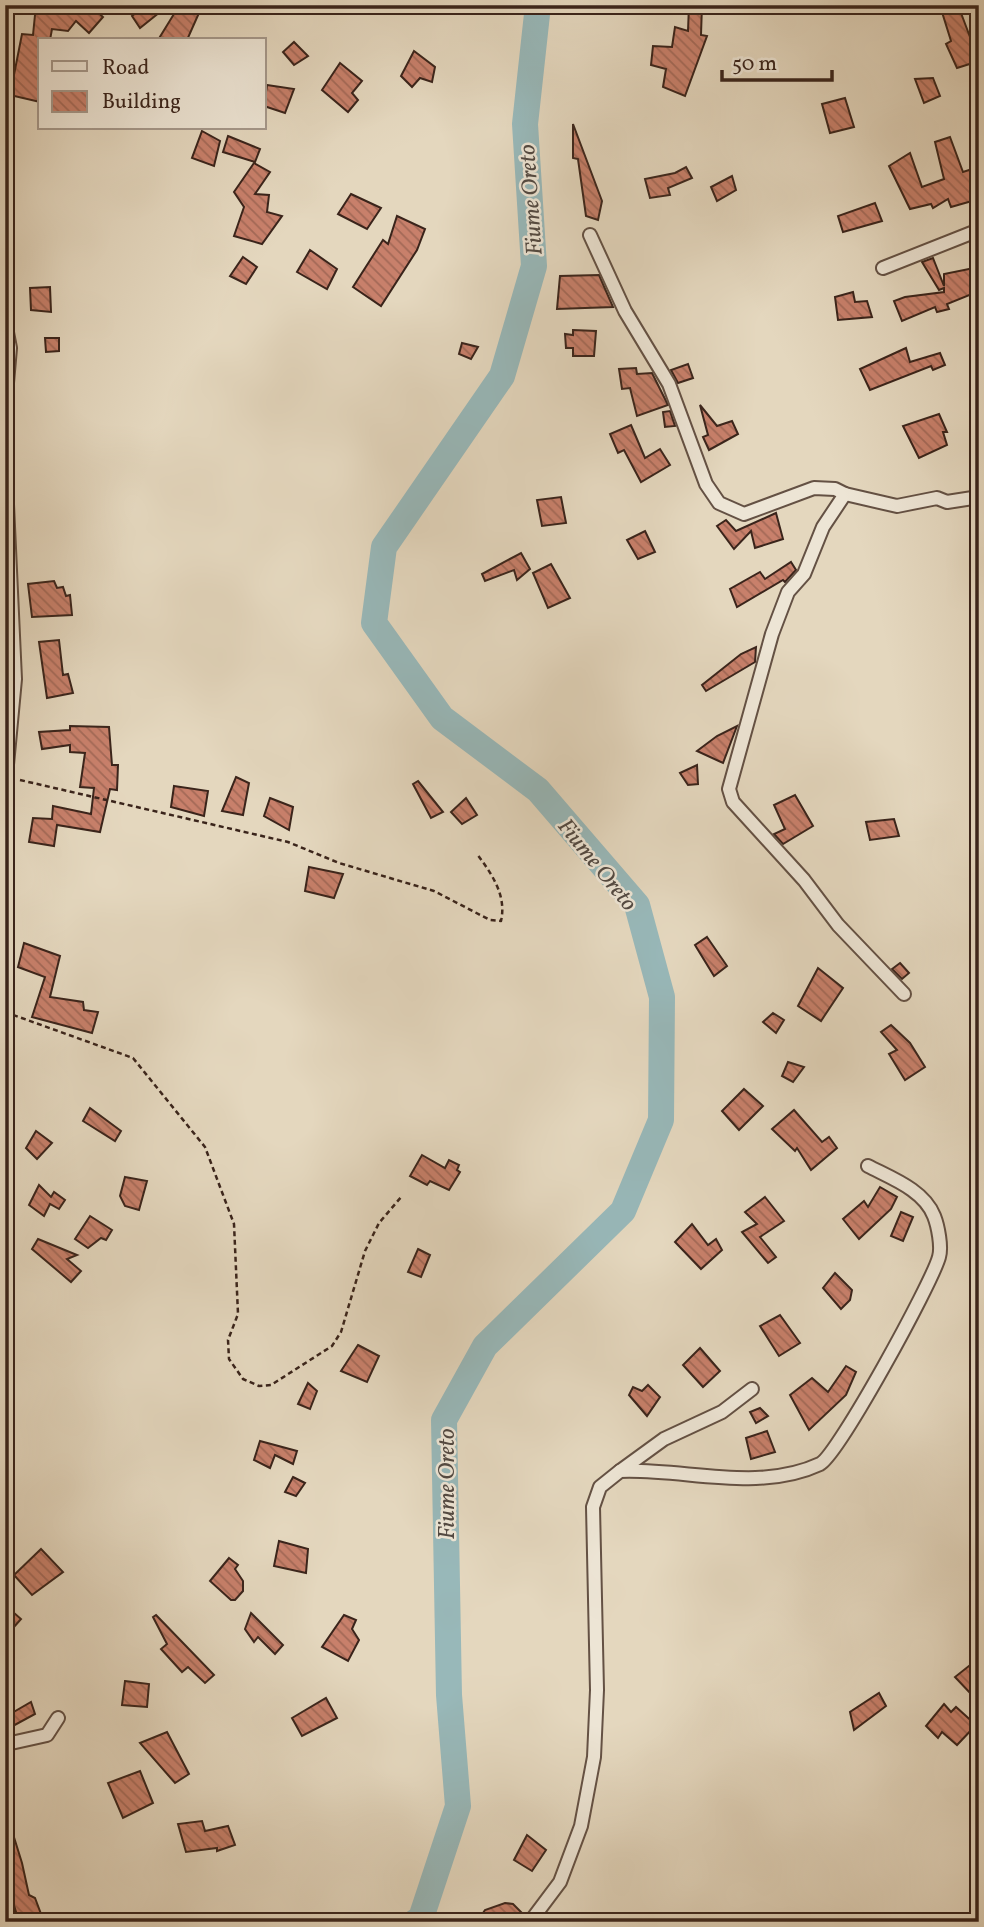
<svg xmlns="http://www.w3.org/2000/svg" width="984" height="1927" font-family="Vollkorn,serif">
<defs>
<pattern id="building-back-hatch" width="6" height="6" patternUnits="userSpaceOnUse" patternTransform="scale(1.75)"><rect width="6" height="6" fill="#c8806b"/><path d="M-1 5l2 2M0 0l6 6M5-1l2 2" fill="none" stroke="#a36957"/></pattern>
</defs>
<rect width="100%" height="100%" fill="#e4d7be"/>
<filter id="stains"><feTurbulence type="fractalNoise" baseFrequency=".00286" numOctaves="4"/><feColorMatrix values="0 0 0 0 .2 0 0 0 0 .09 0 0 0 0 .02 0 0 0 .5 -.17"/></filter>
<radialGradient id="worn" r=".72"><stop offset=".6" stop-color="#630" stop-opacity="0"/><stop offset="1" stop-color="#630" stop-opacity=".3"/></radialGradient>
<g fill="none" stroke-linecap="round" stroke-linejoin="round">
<polyline stroke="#98b8b9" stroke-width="26" points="415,1922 421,1918 458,1806 449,1695 444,1420 485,1346 623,1211 661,1120 662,997 637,905 538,790 442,718 374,623 384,547 502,376 534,266 525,124 538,5"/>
</g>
<g fill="url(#building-back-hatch)" stroke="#3a241b" stroke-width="2">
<polygon points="36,5 90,5 103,17 89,33 76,21 68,31 52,29 50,40 40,40 40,102 10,95 22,34 33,35"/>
<polygon points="689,5 702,5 701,35 707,36 685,96 663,87 666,69 651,65 653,46 672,47 675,27 688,31"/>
<polygon points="958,5 979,61 957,68 946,44 951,41 942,12"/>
<polygon points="142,8 165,8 140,28 132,16"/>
<polygon points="177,9 199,13 187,40 158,40"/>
<polygon points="294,42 308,56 294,65 283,52"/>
<polygon points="414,51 435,67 432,82 420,78 412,87 401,76"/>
<polygon points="340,63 362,81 352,93 358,100 348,112 322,90"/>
<polygon points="933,78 940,96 924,103 915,79"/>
<polygon points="267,85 294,89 285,113 264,106"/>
<polygon points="845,98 854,127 830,133 822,104"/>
<polygon points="573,124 602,201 598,220 586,216 578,159 573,158"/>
<polygon points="202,131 220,141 214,166 192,158"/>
<polygon points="228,136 260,149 255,162 223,152"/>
<polygon points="950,137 963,172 975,168 979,199 951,207 948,199 933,208 931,204 910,209 889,166 910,153 922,187 944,179 935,142"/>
<polygon points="254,163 270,172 255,194 269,195 267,212 282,216 262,244 234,236 244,207 234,192"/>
<polygon points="686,167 692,178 668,188 670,195 650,198 645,179 675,173"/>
<polygon points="732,176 736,190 717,201 711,187"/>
<polygon points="351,194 381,208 367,229 338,214"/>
<polygon points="875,203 882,221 843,232 838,216"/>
<polygon points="397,216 425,229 417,250 381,306 353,287 383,240 388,244"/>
<polygon points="310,250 337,269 327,289 297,272"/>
<polygon points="243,257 257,267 246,284 230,276"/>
<polygon points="933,258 944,286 944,274 979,267 979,280 973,281 977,292 947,304 949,309 937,312 935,307 902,321 894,301 905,297 944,292 944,288 939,290 922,262"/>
<polygon points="599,275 613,307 557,309 560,276"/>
<polygon points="50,287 51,312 31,310 30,288"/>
<polygon points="853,292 855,302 867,301 872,317 838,320 835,297"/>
<polygon points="573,330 596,331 594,356 573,356 573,348 566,348 565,334 573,335"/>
<polygon points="45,338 59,338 59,351 46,352"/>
<polygon points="462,343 478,347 471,359 459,354"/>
<polygon points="906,348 910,362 940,353 945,365 933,370 931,366 870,390 860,369"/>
<polygon points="688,364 693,378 678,383 671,370"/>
<polygon points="636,368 637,374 652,373 668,405 637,416 630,388 622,389 619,369"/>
<polygon points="700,405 717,426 732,421 738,434 709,450 703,437 708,435"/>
<polygon points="670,411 675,426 665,427 663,412"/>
<polygon points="939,414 947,432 943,432 947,445 919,458 903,426"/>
<polygon points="631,425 645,458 660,449 670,465 641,482 624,450 618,453 610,434"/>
<polygon points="561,497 566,523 542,526 537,500"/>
<polygon points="776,513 783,539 755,548 751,531 734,549 717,526 726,520 736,531"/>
<polygon points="645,531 655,552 638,559 627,540"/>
<polygon points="521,553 530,569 517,580 514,570 485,581 482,574"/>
<polygon points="791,562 796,570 785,582 783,580 737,607 730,589 760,572 765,579"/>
<polygon points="551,564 570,598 548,608 533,573"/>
<polygon points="54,581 57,588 63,587 66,596 70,595 72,615 32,617 28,584"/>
<polygon points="59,640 63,675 68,674 73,693 47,698 39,642"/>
<polygon points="756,647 755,662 706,691 702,685 741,654"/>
<polygon points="70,726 109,727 112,765 118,765 117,790 110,789 100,832 57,825 54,846 29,842 33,818 52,819 53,806 91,814 94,788 80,787 85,753 70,752 70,745 42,749 39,732 70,730"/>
<polygon points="737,726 723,763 697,751 717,736"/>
<polygon points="697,765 698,784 688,785 680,773"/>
<polygon points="236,777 249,783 243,815 222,811"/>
<polygon points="418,781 443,812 431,818 413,784"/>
<polygon points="174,786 208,791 204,816 171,807"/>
<polygon points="795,795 813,826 783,844 774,834 785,829 774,805"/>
<polygon points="270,798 293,807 289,830 264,816"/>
<polygon points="466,798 477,815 462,824 451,812"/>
<polygon points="894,819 899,836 870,840 866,822"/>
<polygon points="309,867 343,874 334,898 305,891"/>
<polygon points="707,937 727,966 714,976 695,945"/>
<polygon points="24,943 60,956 50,997 83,1002 84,1010 98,1012 92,1033 32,1017 45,977 18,967"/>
<polygon points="900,963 909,973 902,979 892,969"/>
<polygon points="818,968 843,988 821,1021 798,1006"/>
<polygon points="773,1013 784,1020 776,1033 763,1022"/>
<polygon points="891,1025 910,1043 925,1067 905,1080 889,1054 897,1050 881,1032"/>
<polygon points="788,1062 804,1067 793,1082 782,1076"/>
<polygon points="744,1089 763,1106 739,1130 722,1111"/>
<polygon points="90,1108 121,1131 115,1141 83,1121"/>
<polygon points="794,1110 822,1142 829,1137 837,1148 811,1170 797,1148 795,1151 772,1129"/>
<polygon points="36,1131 52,1143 37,1159 26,1148"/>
<polygon points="422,1155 445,1168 449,1160 459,1165 457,1170 460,1172 449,1190 430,1181 427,1185 410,1176"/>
<polygon points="125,1177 147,1181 139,1210 125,1206 120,1196"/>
<polygon points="39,1185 51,1197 54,1192 65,1200 59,1209 50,1204 44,1216 29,1205"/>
<polygon points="880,1187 897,1197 891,1209 859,1239 843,1219 864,1201 868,1207"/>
<polygon points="765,1197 784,1221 760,1237 776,1257 768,1263 742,1232 757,1224 745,1212"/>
<polygon points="901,1212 913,1217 903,1241 891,1236"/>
<polygon points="90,1216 112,1230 106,1240 101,1238 88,1248 75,1239"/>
<polygon points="692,1224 708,1245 716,1239 722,1250 701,1269 675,1242"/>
<polygon points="38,1239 77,1255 67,1259 81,1271 71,1282 32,1249"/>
<polygon points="418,1249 430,1255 421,1277 408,1272"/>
<polygon points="835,1273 852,1290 850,1300 841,1309 823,1288"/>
<polygon points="780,1315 800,1343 779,1356 760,1326"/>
<polygon points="358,1345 379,1356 367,1382 341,1371"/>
<polygon points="700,1348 720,1371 703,1387 683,1365"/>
<polygon points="846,1366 856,1372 846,1395 809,1430 790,1395 812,1378 828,1392"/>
<polygon points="308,1383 317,1391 310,1409 298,1404"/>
<polygon points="648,1385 660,1397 647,1416 629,1395 633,1387 642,1391"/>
<polygon points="760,1408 768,1416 756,1423 750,1412"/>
<polygon points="767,1431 775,1452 751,1459 746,1438"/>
<polygon points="260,1441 297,1451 293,1464 275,1455 270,1468 254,1460"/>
<polygon points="293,1477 305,1483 296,1496 285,1492"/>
<polygon points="279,1541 308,1549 306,1573 274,1566"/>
<polygon points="41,1549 63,1572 32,1595 14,1575"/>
<polygon points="229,1558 238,1565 235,1569 243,1581 243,1591 235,1600 231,1600 210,1581"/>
<polygon points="5,1605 21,1619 5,1637"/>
<polygon points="251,1613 283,1645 275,1654 258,1637 254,1642 245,1629"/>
<polygon points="156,1615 214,1675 205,1683 188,1667 182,1672 161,1649 167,1644 153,1617"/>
<polygon points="344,1615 356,1620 352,1629 359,1640 348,1661 322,1647"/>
<polygon points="979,1658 979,1689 971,1694 955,1677"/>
<polygon points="125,1681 149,1684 147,1707 122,1705"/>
<polygon points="879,1693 886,1706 854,1730 850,1712"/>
<polygon points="326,1698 337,1718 302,1736 292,1718"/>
<polygon points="31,1702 35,1714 11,1727 5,1723 5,1717"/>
<polygon points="944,1704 951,1712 956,1707 976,1725 957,1745 942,1732 938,1738 926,1726"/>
<polygon points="167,1732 189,1774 175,1783 140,1743"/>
<polygon points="140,1771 153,1803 123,1818 108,1783"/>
<polygon points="5,1818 8,1818 22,1863 29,1895 35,1898 44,1922 19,1922 13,1902 6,1899"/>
<polygon points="202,1821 205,1831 228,1826 235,1845 217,1851 217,1848 186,1852 178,1824"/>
<polygon points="527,1835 546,1850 532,1871 514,1860"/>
<polygon points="505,1903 513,1904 521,1912 503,1922 477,1922 485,1910"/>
</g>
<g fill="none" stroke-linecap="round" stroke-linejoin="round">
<g stroke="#645144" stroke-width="16">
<g id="minor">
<polyline points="590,235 625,311 669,384 706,484 719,503 744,514 814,488 835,489 845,494 897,506 937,498 947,502 979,497"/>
<polyline points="883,268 979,230"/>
<polyline points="5,322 10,348 5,406"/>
<polyline points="5,461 15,679 5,786"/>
<polyline points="845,494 823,527 804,574 788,592 772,634 729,789 733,802 804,880 838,925 904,994"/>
<polyline points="620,1471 664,1439 722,1412 752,1389"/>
<polyline points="5,1739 11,1743 47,1735 58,1718"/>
<path d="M530,1922L560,1882L581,1826L594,1757L597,1690L593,1507L600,1487L620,1471C685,1468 758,1493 820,1464C838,1455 932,1283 939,1257C942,1247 938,1226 934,1216C924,1190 891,1178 868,1166"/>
</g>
</g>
<g stroke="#3a241b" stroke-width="2.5" stroke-dasharray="5 3.5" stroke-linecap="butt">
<path d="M20,780L288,842L339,863L434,891L490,920L501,921C507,895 491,873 477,854"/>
<polyline points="5,1012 133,1058 205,1147 234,1224 238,1314 228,1340 229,1359 243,1379 259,1386 271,1385 332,1346 341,1332 365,1251 379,1223 402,1196"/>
</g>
<use href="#minor" stroke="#ede5d5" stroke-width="12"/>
</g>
<g text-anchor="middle" stroke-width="5" stroke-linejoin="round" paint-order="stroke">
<g font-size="23" font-style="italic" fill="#524942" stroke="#ede5d5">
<text transform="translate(530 200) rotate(-94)" y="8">Fiume Oreto</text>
<text transform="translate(598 864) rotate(51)" y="8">Fiume Oreto</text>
<text transform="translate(446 1484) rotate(-90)" y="8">Fiume Oreto</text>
</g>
</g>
<rect width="984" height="1927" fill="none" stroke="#e4d7be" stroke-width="28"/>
<rect x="7" y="7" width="970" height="1913" fill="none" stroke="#3a241b" stroke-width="3.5"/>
<rect x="14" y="14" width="956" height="1899" fill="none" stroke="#3a241b" stroke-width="2"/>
<rect x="38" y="38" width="228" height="91" fill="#ede5d5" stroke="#a5988b" stroke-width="2"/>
<rect x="52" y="61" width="35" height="10" fill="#ede5d5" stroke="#a5988b" stroke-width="2"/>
<text x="102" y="74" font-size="21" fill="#3a241b">Road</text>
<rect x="52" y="91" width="35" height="21" fill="url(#building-back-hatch)" stroke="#a5988b" stroke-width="2"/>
<text x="102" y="108" font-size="21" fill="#3a241b">Building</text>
<path d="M722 70v10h110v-10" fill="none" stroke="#3a241b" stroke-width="3.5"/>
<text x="732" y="70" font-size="21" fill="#3a241b" stroke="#ede5d5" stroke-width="5" paint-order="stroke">50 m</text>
<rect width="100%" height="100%" filter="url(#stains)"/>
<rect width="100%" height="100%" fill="url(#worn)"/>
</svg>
